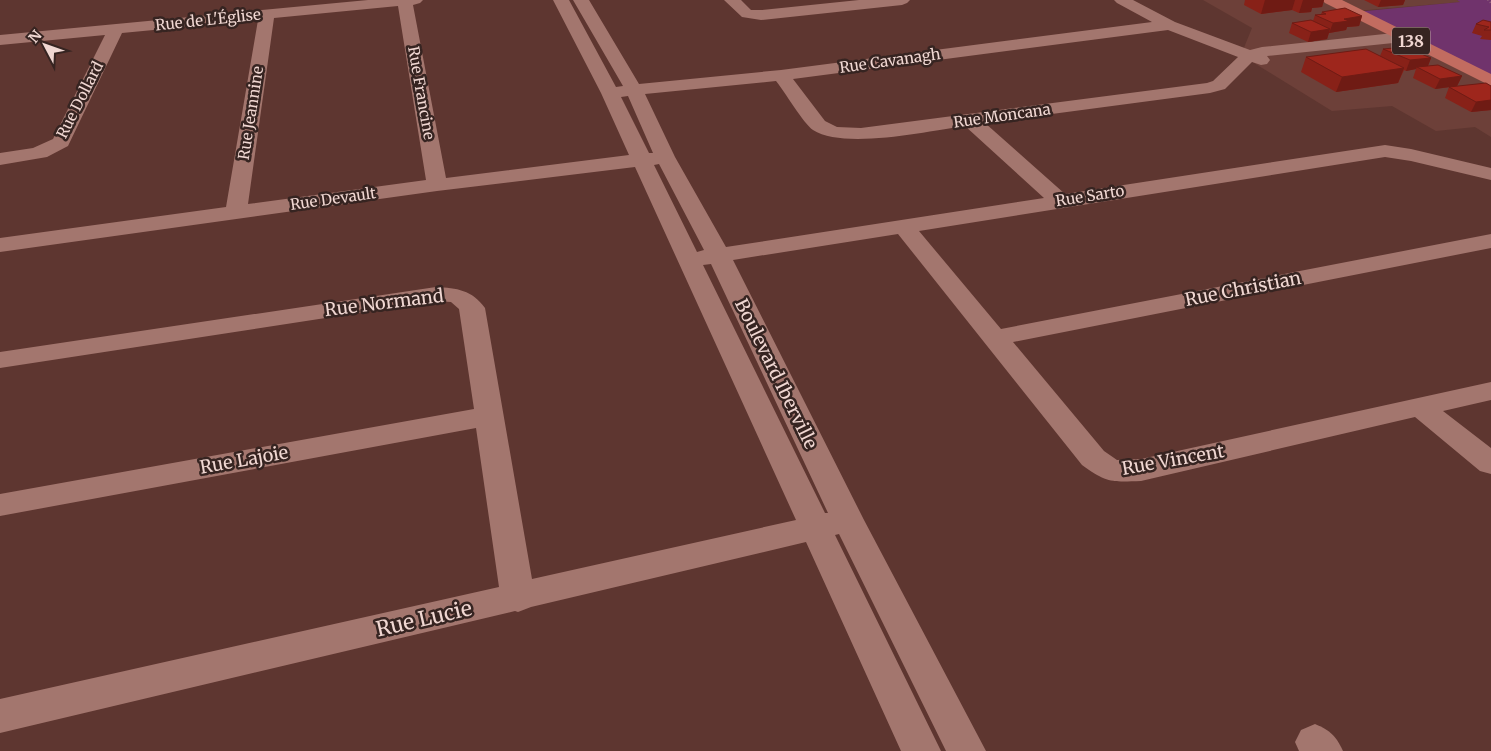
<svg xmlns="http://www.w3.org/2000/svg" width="1491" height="751" font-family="Merriweather,serif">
<rect width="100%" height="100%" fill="#5e3630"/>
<polygon fill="#6d4039" points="1203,0 1457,0 1461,2 1356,11 1491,78 1491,137 1475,127 1436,131 1392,106 1332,111 1241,55 1252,28"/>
<polygon fill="#70336c" points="1457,0 1491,0 1491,78 1355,12 1460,2"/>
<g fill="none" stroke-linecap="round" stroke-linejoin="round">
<polyline stroke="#ad8d88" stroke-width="2" stroke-dasharray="0.5 2.5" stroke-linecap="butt" points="1488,0 1491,3"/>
<g fill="#a3766e" fill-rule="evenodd">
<path d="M368,0H423L420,3L413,5L446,178L629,155L601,93L553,0H569L616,87L623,86L573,0H589L639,84L781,70L1152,22L1117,3L1114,0H1133L1175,22L1250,50L1262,47L1403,32L1409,34L1411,37L1409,40L1403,42L1267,56L1270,60L1267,64L1261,65L1252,62L1225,89L1210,93L985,123L1065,194L1385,145L1411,149L1491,168V180L1411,161L1385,157L919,231L1001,329L1491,234V248L1013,342L1104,451L1117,460L1141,459L1491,382V400L1443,411L1491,448V474L1480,471L1415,417L1141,481C1111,482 1107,483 1082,465L898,234L733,260L864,520L986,751H946L839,534L835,535L941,751H901L806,542L531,607L518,612L515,611L0,733V699L499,587L476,428L0,516V494L474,409L459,309L451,302L436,301L0,368V352L436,287C457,288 472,290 485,308L532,579L796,520L635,167L437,191L0,252V238L226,207L258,20L122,33L68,146L47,157L0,165V153L33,148L53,139L105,35L0,45V35ZM398,6L426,180L248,204L274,18ZM1168,30L1238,57L1213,81L1207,83L861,128L837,127L825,121L793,79ZM776,81C785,92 803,123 813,130C844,150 928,131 965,126L1044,198L726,247L675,157L645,94ZM628,96L653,153H649L621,97ZM659,164L704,250L697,252L654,165ZM711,264L828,513H825L703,265Z"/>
<polygon points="724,0 741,0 751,10 761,10 859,0 910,0 907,3 902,5 761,20 742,17"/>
<path d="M1315,724C1330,730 1336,736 1343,751H1299L1295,742L1301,730Z"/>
</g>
<polygon fill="#c26c60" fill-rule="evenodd" points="1322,0 1342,0 1491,74 1491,86 1325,3"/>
</g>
<g fill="#882118">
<polygon points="1245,0 1324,0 1322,7 1312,8 1311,12 1299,13 1292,10 1261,14 1244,5"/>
<polygon points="1364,0 1405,0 1403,5 1378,7"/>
<polygon points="1322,12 1362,16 1359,26 1347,27 1346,30 1329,33 1327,39 1308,42 1289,33 1292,23 1313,21 1315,15 1321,14"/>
<polygon points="1491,22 1491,40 1480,39 1482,36 1472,33 1476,24"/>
<polygon points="1383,49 1431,58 1428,66 1462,76 1457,86 1435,89 1413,78 1416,69 1406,71 1404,70 1398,83 1336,92 1301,72 1306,57 1380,56"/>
<polygon points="1491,86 1491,110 1471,112 1445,98 1449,87"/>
</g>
<g fill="#6f1b14">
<polygon points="1265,0 1295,0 1292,10 1261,14"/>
<polygon points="1303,0 1324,0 1322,7 1312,8 1311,12 1299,13"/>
<polygon points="1381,0 1405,0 1403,5 1378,7"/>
<polygon points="1362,16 1359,26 1347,27 1346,30 1329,33 1333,23 1344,19"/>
<polygon points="1330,29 1327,39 1308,42 1311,32"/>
<polygon points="1431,58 1427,68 1417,67 1416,69 1406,71 1410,60"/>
<polygon points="1404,68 1398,83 1336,92 1342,77"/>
<polygon points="1462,76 1457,86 1435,89 1440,79"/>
<polygon points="1491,100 1491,110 1471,112 1476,102"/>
</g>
<g fill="#9e261c" stroke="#6f1b14">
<polygon points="1345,8 1362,16 1344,19 1349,21 1333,23 1315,15 1326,14 1322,12"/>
<polygon points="1311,20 1330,29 1311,32 1292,23"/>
<polygon points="1483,20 1491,22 1491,30 1484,30 1489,27 1476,24"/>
<polygon points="1404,47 1431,58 1410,60 1383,49"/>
<polygon points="1366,49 1404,68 1342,77 1306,57"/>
<polygon points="1438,65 1462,76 1440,79 1417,67"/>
<polygon points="1486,83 1491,86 1491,100 1476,102 1449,87"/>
</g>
<g text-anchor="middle" stroke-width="5" stroke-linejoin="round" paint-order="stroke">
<g font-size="15" fill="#f0d7d2" stroke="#362421">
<text transform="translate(208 20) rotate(-6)" y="5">Rue de L'Église</text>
<text transform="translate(890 61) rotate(-8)" y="5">Rue Cavanagh</text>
<text transform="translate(421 93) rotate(80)" y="5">Rue Francine</text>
<text transform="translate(80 100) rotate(-63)" y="5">Rue Dollard</text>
<text transform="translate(251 113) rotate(-81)" y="5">Rue Jeannine</text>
<text transform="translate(1002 116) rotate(-8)" y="5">Rue Moncana</text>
<text transform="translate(1090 196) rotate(-9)" y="5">Rue Sarto</text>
<text transform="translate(333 199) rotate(-8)" y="5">Rue Devault</text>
</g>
<rect fill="#362421" stroke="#b8a19d" stroke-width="1" x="1392" y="27.5" width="38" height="27" rx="4"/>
<g font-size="16" font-weight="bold" fill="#f0d7d2">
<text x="1411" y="47">138</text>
</g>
<g font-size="18" fill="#f0d7d2" stroke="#362421">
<text transform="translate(1243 289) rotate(-11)" y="6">Rue Christian</text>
<text transform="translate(384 303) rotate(-7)" y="6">Rue Normand</text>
<text transform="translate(776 374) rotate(64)" y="6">Boulevard Iberville</text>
<text transform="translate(244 460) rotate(-10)" y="6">Rue Lajoie</text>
<text transform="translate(1173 460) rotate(-10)" y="6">Rue Vincent</text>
</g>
<g font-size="21" fill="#f0d7d2" stroke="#362421">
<text transform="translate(424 619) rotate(-13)" y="7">Rue Lucie</text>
</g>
</g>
<g transform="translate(45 45) rotate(311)" stroke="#362421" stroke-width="4" paint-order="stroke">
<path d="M0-4L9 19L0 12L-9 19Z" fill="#f0d7d2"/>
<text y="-8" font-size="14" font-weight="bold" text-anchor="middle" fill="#f0d7d2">N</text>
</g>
</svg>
